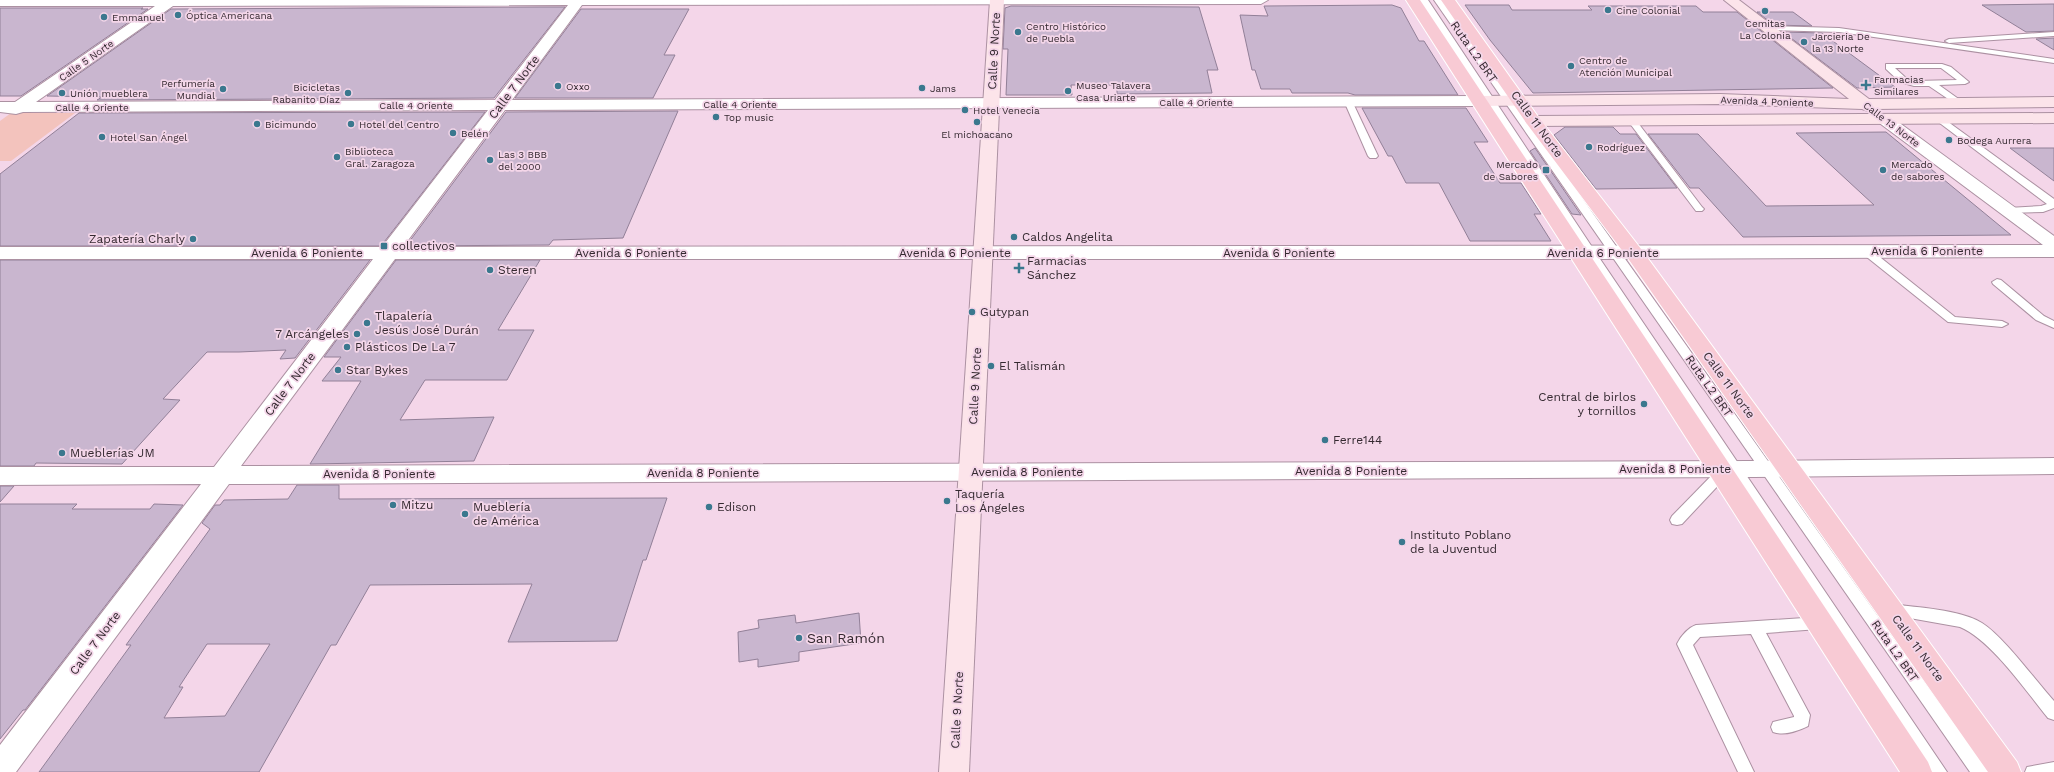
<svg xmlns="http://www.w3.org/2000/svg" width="2054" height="772" font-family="'Work Sans',sans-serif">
<rect width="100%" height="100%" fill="#f4d6e9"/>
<polygon fill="#f3c3bd" points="11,113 75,113 11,161 0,161 0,121"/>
<g fill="#c9b6cf" stroke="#928098" fill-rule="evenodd">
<polygon points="2054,4 2054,31 2026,32 1982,5"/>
<polygon points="1392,5 1401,8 1419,41 1424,41 1458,95 1355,95 1348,93 1292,93 1290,89 1261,89 1255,70 1252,70 1240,15 1268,16 1264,6"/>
<polygon points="1465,5 1509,5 1512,10 1592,10 1588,6 1696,6 1703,12 1737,12 1833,88 1533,93 1490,40"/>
<polygon points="1011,6 1199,7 1218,70 1207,70 1212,93 1117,94 1117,85 1071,85 1072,95 1006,95 1008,49 1003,49 1005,8"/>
<polygon points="541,7 565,7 494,98 97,100 102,97 47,96 171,9"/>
<polygon points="0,8 143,8 141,9 148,9 21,96 0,96"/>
<polygon points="581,9 689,9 664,55 675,55 653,98 515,98"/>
<polygon points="1757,12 1793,12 1812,26 1774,25"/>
<polygon points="1783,32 1822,33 1895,87 1857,88"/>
<polygon points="2054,38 2054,50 2036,39"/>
<polygon points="1362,108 1466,108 1488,142 1474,142 1500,183 1521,183 1541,214 1534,214 1551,241 1470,241 1439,183 1406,183 1392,156 1388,156"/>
<polygon points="678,111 623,238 553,240 549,245 406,246 506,112"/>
<polygon points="485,112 381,246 0,246 0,174 79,113"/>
<polygon points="1565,127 1613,127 1620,134 1636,134 1677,188 1596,189 1554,135"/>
<polygon points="1886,132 2011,235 1743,237 1699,188 1690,188 1648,134 1698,134 1766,206 1874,205 1796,133"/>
<polygon points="1535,148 1581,215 1572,214 1530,151"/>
<polygon points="2010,148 2054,148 2054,181"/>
<polygon points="0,260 370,260 295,358 280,359 286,350 239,352 207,352 163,399 180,400 122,464 36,463 34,466 0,466"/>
<polygon points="396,260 540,260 498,330 534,330 507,380 425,380 400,420 494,417 474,461 310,464 361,381 322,381 341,357 324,357"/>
<path d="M297,485H339V499L667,498L646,560H643L617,641L508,642L532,584L370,585L336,645H331L259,772H39L131,645H126L210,529L202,523L215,505H220L224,500L288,499ZM207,644H270L225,716L164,718L183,687H179Z"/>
<polygon points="0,486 14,486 0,502"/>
<polygon points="0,504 77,504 72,509 150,509 154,504 183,505 25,710 23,710 0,739"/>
<polygon points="859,613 861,643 799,652 799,661 758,667 758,659 739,662 738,632 759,628 758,620 795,615 796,623"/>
</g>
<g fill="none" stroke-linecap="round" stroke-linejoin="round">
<g stroke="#ac91a2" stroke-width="2">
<g id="lane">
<polygon points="1420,0 1428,0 1596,253 1947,772 1929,772"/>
<polygon points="1434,0 1442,0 1988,772 1970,772"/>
<polygon points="1765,26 1839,28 2054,59 2054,63 1839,32 1768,30 1764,28"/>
<polygon points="2054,32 2054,36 1949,43 1945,41 1949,39"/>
<path d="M1886,64H1942L1951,67L1969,82L1965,84L1939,85L1960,100V104L1957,105L1929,86H1914L1900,82L1886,69ZM1895,68H1941L1957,80L1915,81L1906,78Z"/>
<polygon points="1348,98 1352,101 1378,156 1376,158 1370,158 1368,156 1344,101"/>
<polygon points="1940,116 2054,199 2054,208 2043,212 2005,213 2003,211 2005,209 2008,208 2041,206 2047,204 1937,121 1937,117"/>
<polygon points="1632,118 1635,119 1702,207 1704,209 1702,211 1696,211 1628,121"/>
<polygon points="1867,249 1871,250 1955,317 2002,321 2008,324 2002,327 1948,322 1863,254 1862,252"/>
<polygon points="1997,279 2001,280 2044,316 2054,321 2054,328 2036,320 1993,284 1992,282"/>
<polygon points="1722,468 1727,470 1729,473 1727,476 1682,524 1677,525 1672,524 1670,520 1672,516 1717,470"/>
<path d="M1892,604C1918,608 1959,609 1982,623C2004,637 2035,680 2054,701V720L2048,718C2026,691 1991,640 1960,627L1887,614L1885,610L1887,606Z"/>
<path d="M1819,617L1824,619L1826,623L1824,627L1819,629L1766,633L1810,715L1808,726C1798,731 1784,736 1773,732L1771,727L1773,722L1794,717V716L1751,634L1700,637L1693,645L1754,772H1738L1677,644C1681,636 1688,628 1696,625Z"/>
<polygon points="2054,762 2054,772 2025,772 2027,767"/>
</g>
</g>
<g stroke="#ac91a2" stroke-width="2">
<path id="street" d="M0,0H1268L1261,4L582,5L512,100L1479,96L1485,98L1487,101L1485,104L1479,106L505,110L403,247L2043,245L1878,122L1876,119L1878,116H1890L2054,236V257L1591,259H395L241,466L1753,461L2054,458V474L1753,477L229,484L16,772H0V745L201,484L0,485V467H214L373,259H0V247H382L488,110L23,112L16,114L0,112V102H15L155,6H0ZM568,5L495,100L36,102L173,6Z"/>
</g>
<g stroke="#ac91a2" stroke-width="2">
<g id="secondary">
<polygon points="990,0 1004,0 969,772 939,772"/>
<polygon points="1724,0 1739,0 1869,99 2054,97 2054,107 1874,109 1868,111 1862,109 1720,104 1479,106 1473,104 1471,101 1473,98 1479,96 1720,94 1849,99"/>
<polygon points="2054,113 2054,123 1533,126 1527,124 1525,121 1527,118 1533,116"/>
</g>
</g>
<g stroke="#fff" stroke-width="2">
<g id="primary">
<polygon points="1406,0 1420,0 1928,762 1932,772 1900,772"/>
<polygon points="1441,0 1455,0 1539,118 1641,249 2017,762 2021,772 1988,772 1627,257 1527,124"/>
</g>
</g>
<use href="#lane" fill="#fff" fill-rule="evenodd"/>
<use href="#street" fill="#fff" fill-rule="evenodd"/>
<use href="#secondary" fill="#fce4ea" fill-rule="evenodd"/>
<use href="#primary" fill="#f8cad4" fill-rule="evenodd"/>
</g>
<g fill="#3a788e" stroke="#f4d6e9" stroke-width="1.5">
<circle cx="1608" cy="10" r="4"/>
<circle cx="1765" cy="11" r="4"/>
<circle cx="178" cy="15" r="4"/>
<circle cx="104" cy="17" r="4"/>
<circle cx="1018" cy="32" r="4"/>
<circle cx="1804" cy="42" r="4"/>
<circle cx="1571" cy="66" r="4"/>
<path d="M1864 79h4v4h4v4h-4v4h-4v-4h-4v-4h4z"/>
<circle cx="558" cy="86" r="4"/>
<circle cx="922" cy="88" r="4"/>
<circle cx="223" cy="89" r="4"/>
<circle cx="1068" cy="91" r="4"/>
<circle cx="62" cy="93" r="4"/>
<circle cx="348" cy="93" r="4"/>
<circle cx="965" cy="110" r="4"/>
<circle cx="716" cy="117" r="4"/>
<circle cx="977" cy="122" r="4"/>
<circle cx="257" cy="124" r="4"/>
<circle cx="351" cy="124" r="4"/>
<circle cx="453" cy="133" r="4"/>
<circle cx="102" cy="137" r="4"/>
<circle cx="1949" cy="140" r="4"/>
<circle cx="1589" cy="147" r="4"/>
<circle cx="337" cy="157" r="4"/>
<circle cx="490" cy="160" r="4"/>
<rect x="1542" y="166" width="8" height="8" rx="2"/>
<circle cx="1883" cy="170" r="4"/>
<circle cx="1014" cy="237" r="4"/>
<circle cx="193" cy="239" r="4"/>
<rect x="380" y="242" width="8" height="8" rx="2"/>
<path d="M1017 262h4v4h4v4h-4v4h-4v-4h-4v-4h4z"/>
<circle cx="490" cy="270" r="4"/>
<circle cx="972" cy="312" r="4"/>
<circle cx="367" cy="323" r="4"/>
<circle cx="357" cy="334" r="4"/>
<circle cx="347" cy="347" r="4"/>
<circle cx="991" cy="366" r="4"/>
<circle cx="338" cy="370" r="4"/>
<circle cx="1644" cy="404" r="4"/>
<circle cx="1325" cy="440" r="4"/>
<circle cx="62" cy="453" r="4"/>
<circle cx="947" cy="501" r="4"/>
<circle cx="393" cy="505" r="4"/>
<circle cx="709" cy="507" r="4"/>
<circle cx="465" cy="514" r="4"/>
<circle cx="1402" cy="542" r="4"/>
<circle cx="799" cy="638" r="4"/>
</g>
<g text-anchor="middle" stroke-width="3.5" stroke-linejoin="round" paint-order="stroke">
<g font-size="10" fill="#342930" stroke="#f4d6e9" text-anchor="start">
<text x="1616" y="14">Cine Colonial</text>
<text x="186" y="19">Óptica Americana</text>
<text x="112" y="21">Emmanuel</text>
<text x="1765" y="27" text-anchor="middle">Cemitas<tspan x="1765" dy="12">La Colonia</tspan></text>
<text x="1026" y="30">Centro Histórico<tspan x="1026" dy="12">de Puebla</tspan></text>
<text x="1812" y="40">Jarcieria De<tspan x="1812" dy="12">la 13 Norte</tspan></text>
<text x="1579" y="64">Centro de<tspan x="1579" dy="12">Atención Municipal</tspan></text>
<text x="1874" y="83">Farmacias<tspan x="1874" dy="12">Similares</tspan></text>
<text x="215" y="87" text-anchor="end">Perfumería<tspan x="215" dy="12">Mundial</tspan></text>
<text x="1076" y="89">Museo Talavera<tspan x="1076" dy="12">Casa Uriarte</tspan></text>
<text x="566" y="90">Oxxo</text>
<text x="340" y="91" text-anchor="end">Bicicletas<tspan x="340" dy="12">Rabanito Díaz</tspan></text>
<text x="930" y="92">Jams</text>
<text x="70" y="97">Unión mueblera</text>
<text x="973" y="114">Hotel Venecia</text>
<text x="724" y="121">Top music</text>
<text x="265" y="128">Bicimundo</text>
<text x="359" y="128">Hotel del Centro</text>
<text x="461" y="137">Belén</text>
<text x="977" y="138" text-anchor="middle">El michoacano</text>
<text x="110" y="141">Hotel San Ángel</text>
<text x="1957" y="144">Bodega Aurrera</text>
<text x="1597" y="151">Rodríguez</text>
<text x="345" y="155">Biblioteca<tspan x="345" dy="12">Gral. Zaragoza</tspan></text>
<text x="498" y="158">Las 3 BBB<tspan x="498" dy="12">del 2000</tspan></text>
<text x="1538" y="168" text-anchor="end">Mercado<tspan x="1538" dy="12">de Sabores</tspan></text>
<text x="1891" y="168">Mercado<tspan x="1891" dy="12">de sabores</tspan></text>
</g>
<g font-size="10" fill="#342930" stroke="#f4d6e9">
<text transform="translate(86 60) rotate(-35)" y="4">Calle 5 Norte</text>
<text transform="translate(1767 101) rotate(2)" y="4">Avenida 4 Poniente</text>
<text x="1196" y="106">Calle 4 Oriente</text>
<text x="740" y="108">Calle 4 Oriente</text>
<text x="416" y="109">Calle 4 Oriente</text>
<text x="92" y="111">Calle 4 Oriente</text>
<text transform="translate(1892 124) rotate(37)" y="4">Calle 13 Norte</text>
</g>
<g font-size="12" fill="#342930" stroke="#f4d6e9">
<text transform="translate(994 51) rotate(-87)" y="4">Calle 9 Norte</text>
<text transform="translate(1474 52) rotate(55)" y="4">Ruta L2 BRT</text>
<text transform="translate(514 87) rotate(-53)" y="4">Calle 7 Norte</text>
<text transform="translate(1537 124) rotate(54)" y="4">Calle 11 Norte</text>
<text x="1927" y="255">Avenida 6 Poniente</text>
<text x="307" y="257">Avenida 6 Poniente</text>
<text x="631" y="257">Avenida 6 Poniente</text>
<text x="955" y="257">Avenida 6 Poniente</text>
<text x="1279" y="257">Avenida 6 Poniente</text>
<text x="1603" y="257">Avenida 6 Poniente</text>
<text transform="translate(290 384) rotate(-53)" y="4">Calle 7 Norte</text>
<text transform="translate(1729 385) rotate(54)" y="4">Calle 11 Norte</text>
<text transform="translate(975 386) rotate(-87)" y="4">Calle 9 Norte</text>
<text transform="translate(1709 386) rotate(55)" y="4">Ruta L2 BRT</text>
<text x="1675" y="473">Avenida 8 Poniente</text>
<text x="1351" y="475">Avenida 8 Poniente</text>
<text x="1027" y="476">Avenida 8 Poniente</text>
<text x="703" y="477">Avenida 8 Poniente</text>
<text x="379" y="478">Avenida 8 Poniente</text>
<text transform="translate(95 643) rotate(-53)" y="4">Calle 7 Norte</text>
<text transform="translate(1918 648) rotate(54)" y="4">Calle 11 Norte</text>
<text transform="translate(1895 651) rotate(55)" y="4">Ruta L2 BRT</text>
<text transform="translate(957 710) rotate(-87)" y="4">Calle 9 Norte</text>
</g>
<g font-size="12" fill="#342930" stroke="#f4d6e9" text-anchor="start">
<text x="1022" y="241">Caldos Angelita</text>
<text x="185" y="243" text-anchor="end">Zapatería Charly</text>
<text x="392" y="250">collectivos</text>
<text x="1027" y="265">Farmacias<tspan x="1027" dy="14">Sánchez</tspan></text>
<text x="498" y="274">Steren</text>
<text x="980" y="316">Gutypan</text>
<text x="375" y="320">Tlapalería<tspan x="375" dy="14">Jesús José Durán</tspan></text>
<text x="349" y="338" text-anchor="end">7 Arcángeles</text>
<text x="355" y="351">Plásticos De La 7</text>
<text x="999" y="370">El Talismán</text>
<text x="346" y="374">Star Bykes</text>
<text x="1636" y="401" text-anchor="end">Central de birlos<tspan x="1636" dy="14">y tornillos</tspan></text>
<text x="1333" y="444">Ferre144</text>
<text x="70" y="457">Mueblerías JM</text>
<text x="955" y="498">Taquería<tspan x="955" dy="14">Los Ángeles</tspan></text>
<text x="401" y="509">Mitzu</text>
<text x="473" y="511">Mueblería<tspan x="473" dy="14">de América</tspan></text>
<text x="717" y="511">Edison</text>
<text x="1410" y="539">Instituto Poblano<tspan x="1410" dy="14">de la Juventud</tspan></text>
</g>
<g font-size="14" fill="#342930" stroke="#f4d6e9" text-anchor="start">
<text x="807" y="643">San Ramón</text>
</g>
</g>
</svg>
